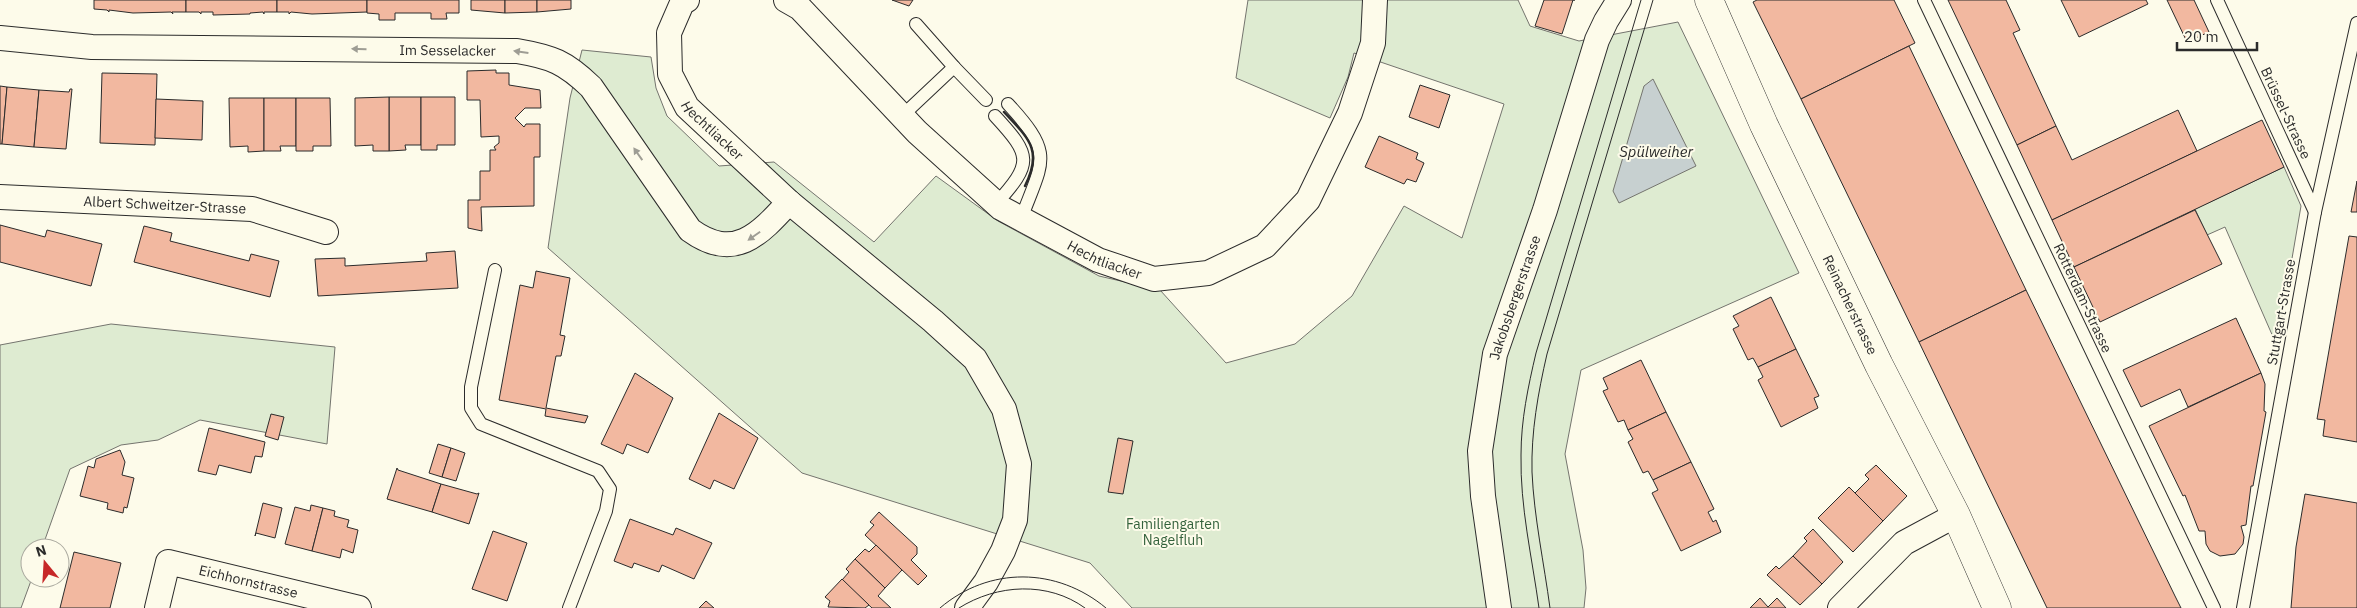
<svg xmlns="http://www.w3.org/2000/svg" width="2357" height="608" font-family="'IBM Plex Sans',sans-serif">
<rect width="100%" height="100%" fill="#fdfbea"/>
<g fill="#deebd1" stroke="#74746e">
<polygon points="1248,0 1518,0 1530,26 1579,41 1678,22 1799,273 1581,370 1565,454 1583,550 1586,588 1584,608 1132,608 1090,563 802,473 548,248 570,98 582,50 651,57 656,88 667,116 719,166 774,162 874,242 936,176 998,221 1099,276 1160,290 1226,363 1295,344 1352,296 1404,206 1462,238 1504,104 1354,53 1348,77 1330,118 1236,78"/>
<polygon points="2284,167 2301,206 2277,346 2225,227 2207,235 2195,209"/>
<polygon points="111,324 335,347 327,444 200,420 158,440 121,445 70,469 42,548 30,548 30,578 32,578 21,608 0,608 0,345"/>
</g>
<polygon fill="#c7d0d0" stroke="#74746e" points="1653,79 1696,166 1619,203 1613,191 1644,86"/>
<g fill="#f2b8a0" stroke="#2b2b2b">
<polygon points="94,0 186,0 186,12 172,12 173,14 171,12 133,13 109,10 109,12 107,10 94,9"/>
<polygon points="186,0 277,0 277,12 264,12 264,14 263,12 250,13 250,14 213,15 213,12 201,12 201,14 199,12 186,12"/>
<polygon points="277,0 367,0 367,12 312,14 291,12 289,14 289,12 277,12"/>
<polygon points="367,0 459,0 459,13 446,13 447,19 431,19 431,13 395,13 395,20 379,20 379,14 367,13"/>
<polygon points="471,0 505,0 505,13 471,10"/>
<polygon points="505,0 537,0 537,12 505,13"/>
<polygon points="537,0 571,0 571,9 537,12"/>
<polygon points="892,0 913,0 909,6"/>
<polygon points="1544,0 1575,0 1573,0 1562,34 1535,26"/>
<polygon points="1757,0 1894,0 1915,43 1801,99 1753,2"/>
<polygon points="1948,0 2006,0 2020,30 2013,33 2056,126 2017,145"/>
<polygon points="2061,0 2146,0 2148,4 2079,37"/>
<polygon points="2167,0 2194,0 2209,32 2187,42"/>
<polygon points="1909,46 2026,290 1919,342 1801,99"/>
<polygon points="496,70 496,73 509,73 509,85 540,90 541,108 525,108 515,118 524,127 526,124 540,124 540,157 534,157 534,206 481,207 482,231 468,228 468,200 480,200 480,171 490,171 490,150 496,150 494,147 499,143 499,136 481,137 480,100 467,100 467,71"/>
<polygon points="102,73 157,74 155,145 100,143"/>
<polygon points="1420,85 1450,95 1439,128 1409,117"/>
<polygon points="0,86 7,87 2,144 0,144"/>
<polygon points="7,87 39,90 34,147 2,144"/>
<polygon points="70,89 72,89 66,149 34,147 39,90 69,92"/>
<polygon points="389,97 421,97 421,145 405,145 406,150 389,151"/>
<polygon points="389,97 389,151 373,151 373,145 355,146 355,98"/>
<polygon points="421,97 455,97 455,145 437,145 437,150 421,150"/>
<polygon points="229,98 264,98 264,151 248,152 248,146 230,147"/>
<polygon points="264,98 296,98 296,146 280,146 281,151 264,151"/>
<polygon points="296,98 330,98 331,146 313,146 313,151 296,151"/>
<polygon points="156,99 203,101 202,140 155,138"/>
<polygon points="2178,110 2197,151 2052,220 2017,145 2056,126 2072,160"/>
<polygon points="2262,120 2284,167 2074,267 2052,220"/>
<polygon points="1379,136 1418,153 1416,159 1424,163 1416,182 1407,179 1404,184 1365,167"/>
<polygon points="2357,181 2357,212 2351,212"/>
<polygon points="2195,210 2222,264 2100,322 2074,267"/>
<polygon points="0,225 45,237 47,230 102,244 91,286 0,262"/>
<polygon points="144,226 172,233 170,241 249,261 251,254 279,261 270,297 134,262"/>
<polygon points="2349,236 2357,237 2357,442 2323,436 2325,420 2317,419"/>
<polygon points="455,251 458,288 318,296 315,259 345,258 345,266 427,261 426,253"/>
<polygon points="536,271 570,278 560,335 565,336 561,356 556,356 546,408 588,416 585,423 545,416 546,409 499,400 520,285 533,288"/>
<polygon points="2026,290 2175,596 2181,608 2047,608 1919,342"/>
<polygon points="1771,297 1796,349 1758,367 1753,358 1748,360 1733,329 1739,326 1733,316"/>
<polygon points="2236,318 2261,373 2188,407 2180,389 2141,407 2123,370"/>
<polygon points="1796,349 1819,396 1814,398 1818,408 1781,427 1758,380 1763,377 1758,367"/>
<polygon points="1641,360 1666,412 1628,430 1624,420 1618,422 1603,391 1608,389 1603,378"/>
<polygon points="635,373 673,398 648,453 627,444 623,454 601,444"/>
<polygon points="2261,373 2265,384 2264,411 2266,412 2253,486 2251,486 2246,525 2241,526 2244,537 2243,544 2235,554 2220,556 2210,551 2206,544 2205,531 2199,531 2185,495 2183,496 2149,426"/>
<polygon points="1666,412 1691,462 1653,480 1648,471 1643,473 1628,442 1633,439 1628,430"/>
<polygon points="719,413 758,438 734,489 714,480 710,489 689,479"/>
<polygon points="271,414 284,417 278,440 265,436"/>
<polygon points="209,428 265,442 262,457 255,456 251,473 219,465 216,475 198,471"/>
<polygon points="1118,438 1133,441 1123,494 1108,492"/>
<polygon points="438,444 451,448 442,477 429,473"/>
<polygon points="451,448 465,453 456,481 442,477"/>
<polygon points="120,450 125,462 122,475 134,478 127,508 124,507 123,513 107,509 108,503 80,496 88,466 94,468 96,459"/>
<polygon points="1691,462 1714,509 1708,512 1713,522 1716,520 1721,532 1681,551 1652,493 1658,490 1653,480"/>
<polygon points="1876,465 1907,496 1883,521 1855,493 1869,479 1865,475"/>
<polygon points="397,468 398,470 441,484 432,512 387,499"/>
<polygon points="441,484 477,494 479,493 469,524 432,512"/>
<polygon points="1849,487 1883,521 1853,552 1818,518"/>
<polygon points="2305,494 2357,503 2357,608 2291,608 2296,547"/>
<polygon points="263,503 282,508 275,538 256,533 255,536"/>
<polygon points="311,505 323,508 312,551 285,544 295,507 310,511"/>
<polygon points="323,508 335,511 334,516 349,520 347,527 358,530 353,553 342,549 340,558 312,551"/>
<polygon points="879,512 917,547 917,554 911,560 927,576 918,585 865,535 874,525 870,522"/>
<polygon points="630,519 673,535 676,528 712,543 694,579 662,565 659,572 634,563 632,568 614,561"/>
<polygon points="1813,529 1843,562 1822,584 1793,556 1807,541 1804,538"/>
<polygon points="493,531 527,543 507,601 472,589"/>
<polygon points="876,545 902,570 885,588 855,559 865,549 869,552"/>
<polygon points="74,552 121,563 110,608 60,608"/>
<polygon points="1793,556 1822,584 1800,605 1767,575 1776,566 1779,569"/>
<polygon points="855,559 885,588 878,596 891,608 872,608 842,580 849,572 846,569"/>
<polygon points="842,579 869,605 865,608 828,607 830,601 825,597"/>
<polygon points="1760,598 1768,607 1777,598 1786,608 1750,608"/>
<polygon points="706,601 714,608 699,608"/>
</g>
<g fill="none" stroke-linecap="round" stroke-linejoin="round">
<g stroke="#2b2b2b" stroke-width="14">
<g id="service">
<polyline points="1924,0 2214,608"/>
<polyline points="2217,0 2315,212"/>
<polyline points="916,24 954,67"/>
<path d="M1008,104C1055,155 1043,160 1021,219"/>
<polyline points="902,116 954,67 986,100"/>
<path d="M995,116C1032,156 1033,163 996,204"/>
<polyline points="495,270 471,387 471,408 481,424 598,471 610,489 606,511 569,608"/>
<polyline points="2243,608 2315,212 2357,23"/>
</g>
</g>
<g stroke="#2b2b2b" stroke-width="26">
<g id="minor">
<path id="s1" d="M687,0L682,3L669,33L670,74L687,107L789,202L933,321L975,359L1004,409L1019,464L1015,520L1003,551L986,582L967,608"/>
<path id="s2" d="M786,0L800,8L917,132L1001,208L1098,260L1154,279L1208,273L1265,246L1308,200L1350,113L1373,43L1375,0"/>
<path id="s3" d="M0,38L92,47L517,51C552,57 565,62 591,87L690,230C734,262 759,235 789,202"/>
<path id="s4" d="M0,197L252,209L326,232"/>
<path id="s5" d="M157,608L168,562L359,608"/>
<path id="s6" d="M1499,608L1483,496L1480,451L1495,354L1545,210L1597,40L1606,21L1619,0"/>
<polyline points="1840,608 1904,543 1956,515"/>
</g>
</g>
<g stroke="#2b2b2b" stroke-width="29">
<g id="primary">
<path id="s7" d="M1709,0L1764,125L1879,365L1956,515L1997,608"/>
</g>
</g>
<use href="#service" stroke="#fdfbea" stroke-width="12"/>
<use href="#minor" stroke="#fdfbea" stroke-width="24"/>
<use href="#primary" stroke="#fdfbea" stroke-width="28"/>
<g stroke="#2b2b2b" stroke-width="1">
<path d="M940,608C989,566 1057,567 1106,608"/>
<path d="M959,608C997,584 1048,581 1085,608"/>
<path d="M1539,608C1532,557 1520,507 1521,455C1521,420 1528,387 1536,353L1641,0"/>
<path d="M1550,608C1544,563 1534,517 1532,472C1531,432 1538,393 1547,354L1653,0"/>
</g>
<path stroke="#2b2b2b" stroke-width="2.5" d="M1004,112C1029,139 1043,150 1025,186"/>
</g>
<defs><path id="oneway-solid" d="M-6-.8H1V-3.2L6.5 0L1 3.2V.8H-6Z" transform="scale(1.25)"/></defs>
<g fill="#9e9d94">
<use href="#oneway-solid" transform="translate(359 49) rotate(-179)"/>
<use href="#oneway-solid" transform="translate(521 52) rotate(-172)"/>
<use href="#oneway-solid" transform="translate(638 154) rotate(-125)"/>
<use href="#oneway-solid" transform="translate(754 236) rotate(145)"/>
</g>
<g text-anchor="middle" stroke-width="4" stroke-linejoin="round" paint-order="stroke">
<g font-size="14" fill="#2b2b2b" stroke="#fdfbea">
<text dy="5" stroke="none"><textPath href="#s3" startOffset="448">Im Sesselacker</textPath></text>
<text transform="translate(2286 113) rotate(65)" y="5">Brüssel-Strasse</text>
<text dy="5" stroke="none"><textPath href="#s1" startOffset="151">Hechtliacker</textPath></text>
<text dy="5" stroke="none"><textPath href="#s4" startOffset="165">Albert Schweitzer-Strasse</textPath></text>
<text dy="5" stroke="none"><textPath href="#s2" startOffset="416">Hechtliacker</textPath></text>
<text dy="5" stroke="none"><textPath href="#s6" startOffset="316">Jakobsbergerstrasse</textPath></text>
<text transform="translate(2083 298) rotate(65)" y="5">Rotterdam-Strasse</text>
<text dy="5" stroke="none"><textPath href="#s7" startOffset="336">Reinacherstrasse</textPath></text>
<text transform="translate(2281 312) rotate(-80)" y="5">Stuttgart-Strasse</text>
<text dy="5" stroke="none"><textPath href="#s5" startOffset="130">Eichhornstrasse</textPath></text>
</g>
<g font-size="14" fill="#34623c" stroke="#fdfbea">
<text x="1173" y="529">Familiengarten<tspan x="1173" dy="16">Nagelfluh</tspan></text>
</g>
<g font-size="15" font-style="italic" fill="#2b2b2b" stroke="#fdfbea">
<text x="1656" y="157">Spülweiher</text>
</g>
</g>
<g transform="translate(45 563) rotate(342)"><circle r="24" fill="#fdfbea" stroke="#a9a89e"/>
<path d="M0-4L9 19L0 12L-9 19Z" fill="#c62828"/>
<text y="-8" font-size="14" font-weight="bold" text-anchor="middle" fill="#2b2b2b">N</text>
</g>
<path d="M2177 42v8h80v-8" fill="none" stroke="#2b2b2b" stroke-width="2.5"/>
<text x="2184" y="42" font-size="15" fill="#2b2b2b" stroke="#fdfbea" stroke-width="4" paint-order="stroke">20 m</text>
</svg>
